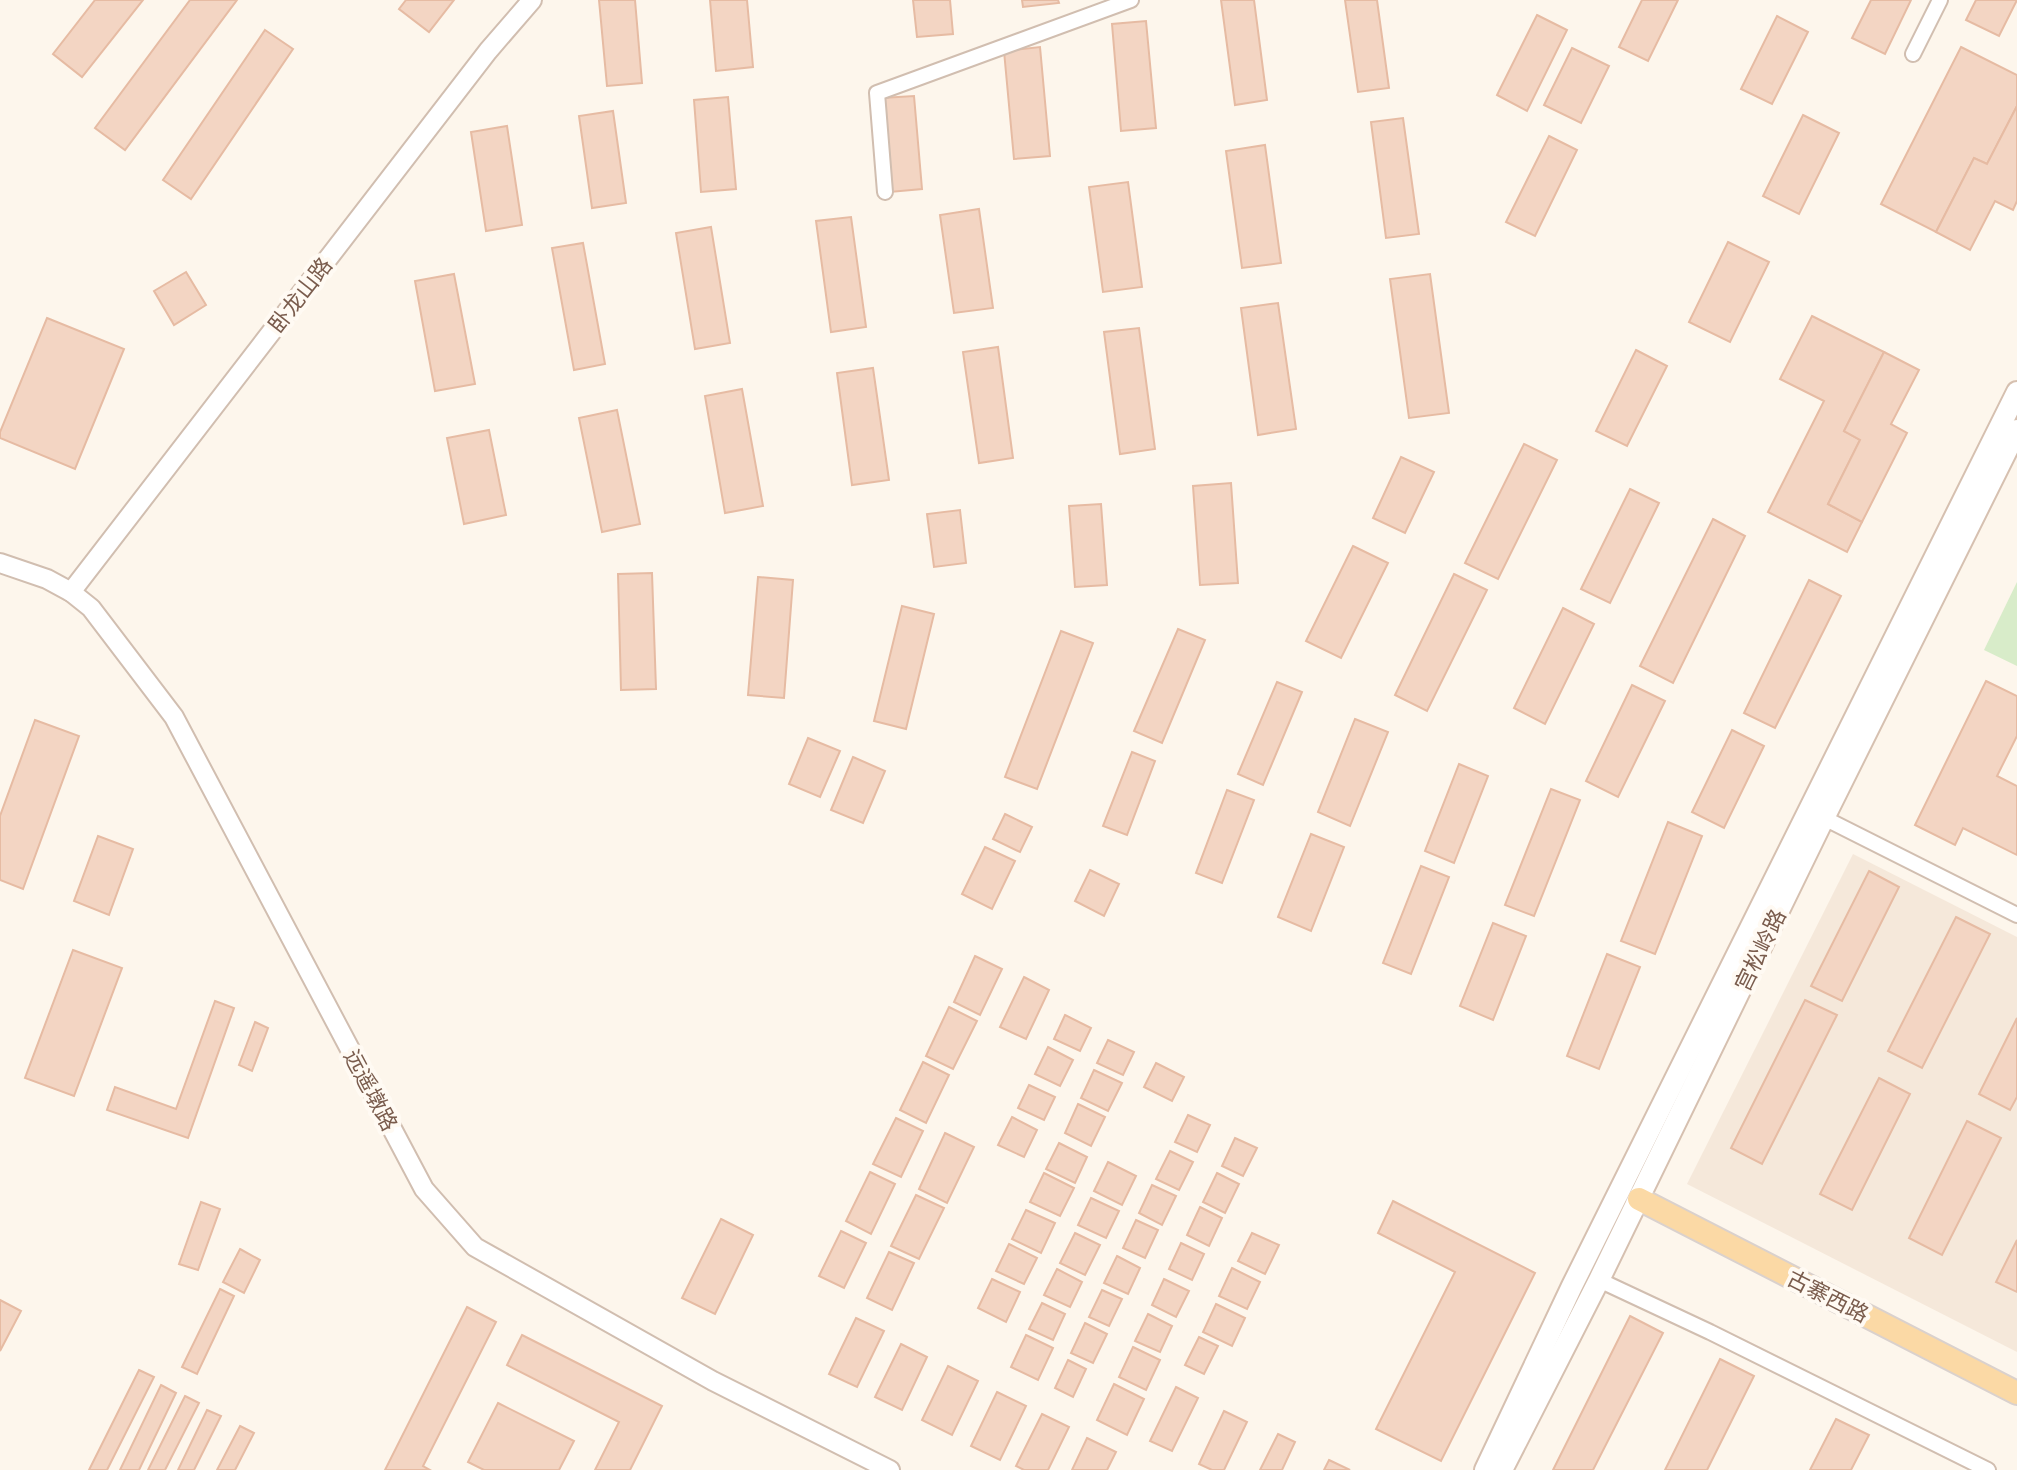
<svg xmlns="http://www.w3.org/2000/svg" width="2017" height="1470" font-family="'Space Grotesk','Noto Sans SC',sans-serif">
<rect width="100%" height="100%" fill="#fdf6ec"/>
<polygon fill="#f5e8da" points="1853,854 2017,937 2017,1352 1687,1184"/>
<polygon fill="#d8ecc9" points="2017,582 2017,666 1984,650"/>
<g fill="#f3d5c3" stroke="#e6bba3" stroke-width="2">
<polygon points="95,0 143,0 82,77 53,54"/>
<polygon points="190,0 237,0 125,150 95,128"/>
<polygon points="406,0 454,0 429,32 399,9"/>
<polygon points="599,0 635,0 642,83 607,86"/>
<polygon points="710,0 747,0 753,67 716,71"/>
<polygon points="913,0 950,0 953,34 917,37"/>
<polygon points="1022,0 1058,0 1059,3 1023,7"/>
<polygon points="1221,0 1254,0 1267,100 1235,105"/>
<polygon points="1345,0 1377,0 1389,88 1358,92"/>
<polygon points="1642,0 1678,0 1648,61 1619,47"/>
<polygon points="1871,0 1911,0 1885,54 1852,38"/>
<polygon points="1976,0 2017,0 1999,36 1966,20"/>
<polygon points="1537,15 1567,30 1527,111 1497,95"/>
<polygon points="1777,16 1808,32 1772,104 1741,89"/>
<polygon points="1146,21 1156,128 1121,131 1112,24"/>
<polygon points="265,30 293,49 191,199 163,180"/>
<polygon points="1040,47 1050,156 1014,159 1004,51"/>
<polygon points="1961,47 2017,75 2017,106 1987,164 1974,158 1936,232 1881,204"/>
<polygon points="1572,48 1609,66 1581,123 1544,105"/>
<polygon points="914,96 922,189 890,192 882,98"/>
<polygon points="728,97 736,189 701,192 694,100"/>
<polygon points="2017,106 2017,201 2013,210 1995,201 1970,250 1936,232 1974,158 1987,164"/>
<polygon points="613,111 626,203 592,208 579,116"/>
<polygon points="1803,115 1839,133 1799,214 1763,196"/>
<polygon points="1403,118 1419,234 1386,238 1371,122"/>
<polygon points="507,126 522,225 486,231 471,132"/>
<polygon points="1549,136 1577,150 1535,236 1506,222"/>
<polygon points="1265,145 1281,263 1242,268 1226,151"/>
<polygon points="1128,182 1142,287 1103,292 1089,187"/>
<polygon points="979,209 993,308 954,313 940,215"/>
<polygon points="851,217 866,327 831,332 816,221"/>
<polygon points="711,227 730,343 695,349 676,233"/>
<polygon points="1728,242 1769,262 1730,342 1689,322"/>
<polygon points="583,243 605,364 574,370 552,248"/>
<polygon points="186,272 206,305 174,325 154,291"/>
<polygon points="454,274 475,384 435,391 415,281"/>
<polygon points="1430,274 1449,413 1409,418 1390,279"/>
<polygon points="1278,303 1296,429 1258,435 1241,308"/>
<polygon points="1812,316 1884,352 1844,431 1860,440 1828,504 1862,522 1847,552 1768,512 1824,401 1780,379"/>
<polygon points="47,318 124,349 75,469 0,438 0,432"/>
<polygon points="1139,328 1155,449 1120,454 1104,332"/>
<polygon points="998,347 1013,458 979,463 963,352"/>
<polygon points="1636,350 1667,366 1627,446 1596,431"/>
<polygon points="1884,352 1919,370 1891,424 1907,433 1862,522 1828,504 1860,440 1844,431"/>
<polygon points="873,368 889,480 852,485 837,373"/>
<polygon points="742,389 763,506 725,513 705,396"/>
<polygon points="617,410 640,524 602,532 579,418"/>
<polygon points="489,430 506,515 464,524 447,438"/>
<polygon points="1524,444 1557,460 1498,579 1465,563"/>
<polygon points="1401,457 1434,472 1405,533 1373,518"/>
<polygon points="1231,483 1238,583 1200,585 1193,486"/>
<polygon points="1630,489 1659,503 1610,603 1581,589"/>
<polygon points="1101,504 1107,585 1075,587 1069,506"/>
<polygon points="960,510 966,563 934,567 927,514"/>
<polygon points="1713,519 1745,536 1673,683 1640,666"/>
<polygon points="1353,546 1388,563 1341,658 1306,641"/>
<polygon points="652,573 656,689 621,690 618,574"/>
<polygon points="1454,574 1487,590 1427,711 1395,695"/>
<polygon points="758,577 793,580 784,698 748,695"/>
<polygon points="1809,580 1841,596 1775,728 1744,713"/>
<polygon points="902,606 934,614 906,729 874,721"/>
<polygon points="1563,608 1594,624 1545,724 1514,708"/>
<polygon points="1178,629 1205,640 1162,743 1134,731"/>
<polygon points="1061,631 1093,643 1037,789 1005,777"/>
<polygon points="1986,681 2017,696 2017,736 1997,776 2017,786 2017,855 1963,828 1955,845 1915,825"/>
<polygon points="1277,682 1302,692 1263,785 1238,774"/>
<polygon points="1632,685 1665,701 1618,797 1586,781"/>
<polygon points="1355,719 1388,732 1350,826 1318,812"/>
<polygon points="35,720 79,736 23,889 0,880 0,816"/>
<polygon points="1732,730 1764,746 1724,828 1692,812"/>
<polygon points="808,738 840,751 820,797 789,784"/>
<polygon points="1132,752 1155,761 1127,835 1103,826"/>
<polygon points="853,757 885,771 863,823 831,810"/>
<polygon points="1459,764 1488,776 1454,863 1425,851"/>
<polygon points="1551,789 1580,800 1534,916 1505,905"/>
<polygon points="1227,790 1254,800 1222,883 1196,873"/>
<polygon points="1005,814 1032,827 1020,852 993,839"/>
<polygon points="1668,822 1702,836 1655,954 1621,941"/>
<polygon points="1311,834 1344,847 1311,931 1278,917"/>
<polygon points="98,836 133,849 109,915 74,901"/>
<polygon points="985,847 1015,861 992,909 962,894"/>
<polygon points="1421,866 1449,877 1411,974 1383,963"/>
<polygon points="1090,870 1119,884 1104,916 1075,901"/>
<polygon points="1869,871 1899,887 1842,1001 1811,986"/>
<polygon points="1956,917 1990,934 1922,1068 1888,1051"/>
<polygon points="1493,923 1526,936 1493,1020 1460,1006"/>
<polygon points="73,950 122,968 74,1096 25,1078"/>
<polygon points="1607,954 1640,967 1599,1069 1567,1056"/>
<polygon points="975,956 1002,969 980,1015 954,1002"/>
<polygon points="1024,977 1049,990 1026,1039 1000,1027"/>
<polygon points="1805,1000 1837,1015 1762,1164 1731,1148"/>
<polygon points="215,1001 234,1008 188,1138 107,1110 115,1087 176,1109"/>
<polygon points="949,1007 977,1021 953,1069 926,1056"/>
<polygon points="1065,1015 1091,1028 1080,1051 1054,1039"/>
<polygon points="2017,1018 2017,1097 2010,1110 1979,1094"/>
<polygon points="255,1022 268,1028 252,1071 239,1065"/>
<polygon points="1108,1040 1134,1052 1123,1075 1097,1063"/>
<polygon points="1048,1047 1073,1060 1060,1086 1035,1074"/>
<polygon points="923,1062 949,1075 926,1123 900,1110"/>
<polygon points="1156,1063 1184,1077 1172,1101 1144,1087"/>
<polygon points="1094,1070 1122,1083 1108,1111 1081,1098"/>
<polygon points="1879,1078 1910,1094 1852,1210 1820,1194"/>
<polygon points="1029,1085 1055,1097 1044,1120 1018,1108"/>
<polygon points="1078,1104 1105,1117 1091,1146 1065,1133"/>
<polygon points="1188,1115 1210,1125 1197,1152 1175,1142"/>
<polygon points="1012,1117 1037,1130 1024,1157 998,1145"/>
<polygon points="896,1118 923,1131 901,1177 873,1164"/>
<polygon points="1967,1121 2001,1138 1942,1255 1909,1238"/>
<polygon points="945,1133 974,1147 947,1203 919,1189"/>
<polygon points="1235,1138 1257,1148 1243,1176 1222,1166"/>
<polygon points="1059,1143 1087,1157 1075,1183 1046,1169"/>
<polygon points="1170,1151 1193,1162 1179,1190 1156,1179"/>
<polygon points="1108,1162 1136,1176 1122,1205 1094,1191"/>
<polygon points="870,1172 895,1184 871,1234 846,1221"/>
<polygon points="1044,1173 1074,1188 1060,1216 1030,1202"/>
<polygon points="1217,1173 1239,1184 1225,1213 1203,1202"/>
<polygon points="1152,1185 1176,1196 1162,1225 1139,1213"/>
<polygon points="916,1195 944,1208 919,1259 891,1246"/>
<polygon points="1091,1198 1119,1211 1106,1238 1078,1225"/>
<polygon points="1393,1201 1535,1273 1441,1461 1376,1429 1455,1272 1378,1233"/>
<polygon points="201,1202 220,1209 198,1270 179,1264"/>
<polygon points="1200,1207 1222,1218 1209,1246 1187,1235"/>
<polygon points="1026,1210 1055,1223 1041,1253 1012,1239"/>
<polygon points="721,1219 753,1235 715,1314 682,1298"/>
<polygon points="1136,1220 1158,1230 1145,1258 1123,1248"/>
<polygon points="841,1231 866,1243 844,1288 819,1276"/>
<polygon points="1075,1233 1100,1245 1085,1275 1060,1263"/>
<polygon points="1252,1233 1279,1245 1265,1274 1238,1261"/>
<polygon points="2017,1240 2017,1292 1996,1282"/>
<polygon points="1181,1243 1204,1254 1192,1280 1169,1269"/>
<polygon points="1009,1244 1037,1258 1024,1284 996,1271"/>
<polygon points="240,1249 260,1260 244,1293 223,1282"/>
<polygon points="889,1252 914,1263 892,1310 867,1298"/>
<polygon points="1117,1256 1140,1268 1128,1294 1104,1283"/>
<polygon points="1232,1268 1260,1282 1247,1309 1219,1296"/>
<polygon points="1057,1269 1082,1282 1070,1307 1044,1295"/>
<polygon points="992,1279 1020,1292 1006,1322 978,1308"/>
<polygon points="1164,1279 1189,1291 1176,1317 1152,1305"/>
<polygon points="220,1289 234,1296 197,1374 182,1367"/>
<polygon points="1102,1290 1122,1299 1109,1326 1089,1317"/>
<polygon points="0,1300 21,1311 0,1351"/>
<polygon points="1042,1303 1065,1314 1053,1340 1029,1329"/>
<polygon points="1216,1304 1245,1318 1232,1346 1203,1332"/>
<polygon points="467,1307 496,1322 423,1466 430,1470 385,1470"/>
<polygon points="1148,1314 1172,1326 1160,1352 1135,1341"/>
<polygon points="1630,1316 1663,1333 1593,1470 1553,1470"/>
<polygon points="856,1318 884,1331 857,1387 829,1374"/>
<polygon points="1085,1323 1107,1334 1093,1363 1071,1353"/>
<polygon points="522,1335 662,1406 630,1470 595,1470 619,1422 507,1365"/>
<polygon points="1026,1335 1053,1348 1038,1380 1011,1367"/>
<polygon points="1199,1337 1218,1346 1204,1374 1185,1365"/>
<polygon points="901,1344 927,1357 902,1410 875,1397"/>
<polygon points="1133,1347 1160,1360 1146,1390 1119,1377"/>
<polygon points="1720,1359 1754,1376 1707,1470 1665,1470"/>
<polygon points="1068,1360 1086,1369 1073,1397 1055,1388"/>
<polygon points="948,1366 978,1381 952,1435 922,1420"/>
<polygon points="139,1370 154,1377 107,1470 89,1470"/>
<polygon points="1114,1384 1144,1399 1127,1435 1097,1420"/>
<polygon points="161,1385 176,1393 139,1470 120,1470"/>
<polygon points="1176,1387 1198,1398 1172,1451 1150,1441"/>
<polygon points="997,1392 1026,1406 1000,1460 971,1446"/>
<polygon points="185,1396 199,1403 165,1470 148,1470"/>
<polygon points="498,1403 574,1441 559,1470 484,1470 468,1462"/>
<polygon points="207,1410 221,1416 194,1470 178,1470"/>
<polygon points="1224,1411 1247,1422 1224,1470 1212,1470 1199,1464"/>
<polygon points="1042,1414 1069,1427 1048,1470 1024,1470 1016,1466"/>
<polygon points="1836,1419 1869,1435 1851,1470 1810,1470"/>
<polygon points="240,1426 254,1433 235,1470 217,1470"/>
<polygon points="1278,1434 1295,1442 1282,1470 1260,1470"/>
<polygon points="1087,1438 1116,1452 1107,1470 1072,1470"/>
<polygon points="1329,1460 1350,1470 1324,1470"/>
</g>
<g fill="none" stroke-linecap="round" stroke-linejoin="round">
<g stroke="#d1beb0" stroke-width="18">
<g id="minor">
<polyline points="1913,54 1940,0"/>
<polyline points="885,192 877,93 1131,0"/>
<polyline points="1824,818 2017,915"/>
<polyline points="1599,1280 1710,1332 1988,1470"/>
</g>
</g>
<g stroke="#d1beb0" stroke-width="22">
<g id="tertiary">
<polyline points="0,563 47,579 71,592 91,608 174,717 424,1189 475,1247 713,1381 890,1470"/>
<polyline points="71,592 488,51 532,0"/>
</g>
</g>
<g stroke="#d6c0b0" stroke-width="24">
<g id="secondary">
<polyline points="1485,1470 1572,1286 2017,392"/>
<polyline points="1502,1470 1599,1280 1824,818 2017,430"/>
</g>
</g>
<g stroke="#dad1cd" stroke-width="26">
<polyline id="primary" points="1639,1199 2017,1393"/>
</g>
<use href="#minor" stroke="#fff" stroke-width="14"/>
<use href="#tertiary" stroke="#fff" stroke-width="18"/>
<use href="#secondary" stroke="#fff" stroke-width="20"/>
<use href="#primary" stroke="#fbd9a5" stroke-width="22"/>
</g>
<g text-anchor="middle" stroke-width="8" stroke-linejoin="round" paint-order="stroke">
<g font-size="22" fill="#7a5c4d" stroke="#fffaf3">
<text transform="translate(300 295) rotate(-52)" y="8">卧龙山路</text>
<text transform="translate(1760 950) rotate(-64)" y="8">宫松岭路</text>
<text transform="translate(371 1090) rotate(62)" y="8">远遥墩路</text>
<text transform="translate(1828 1296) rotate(27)" y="8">古寨西路</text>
</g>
</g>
</svg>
